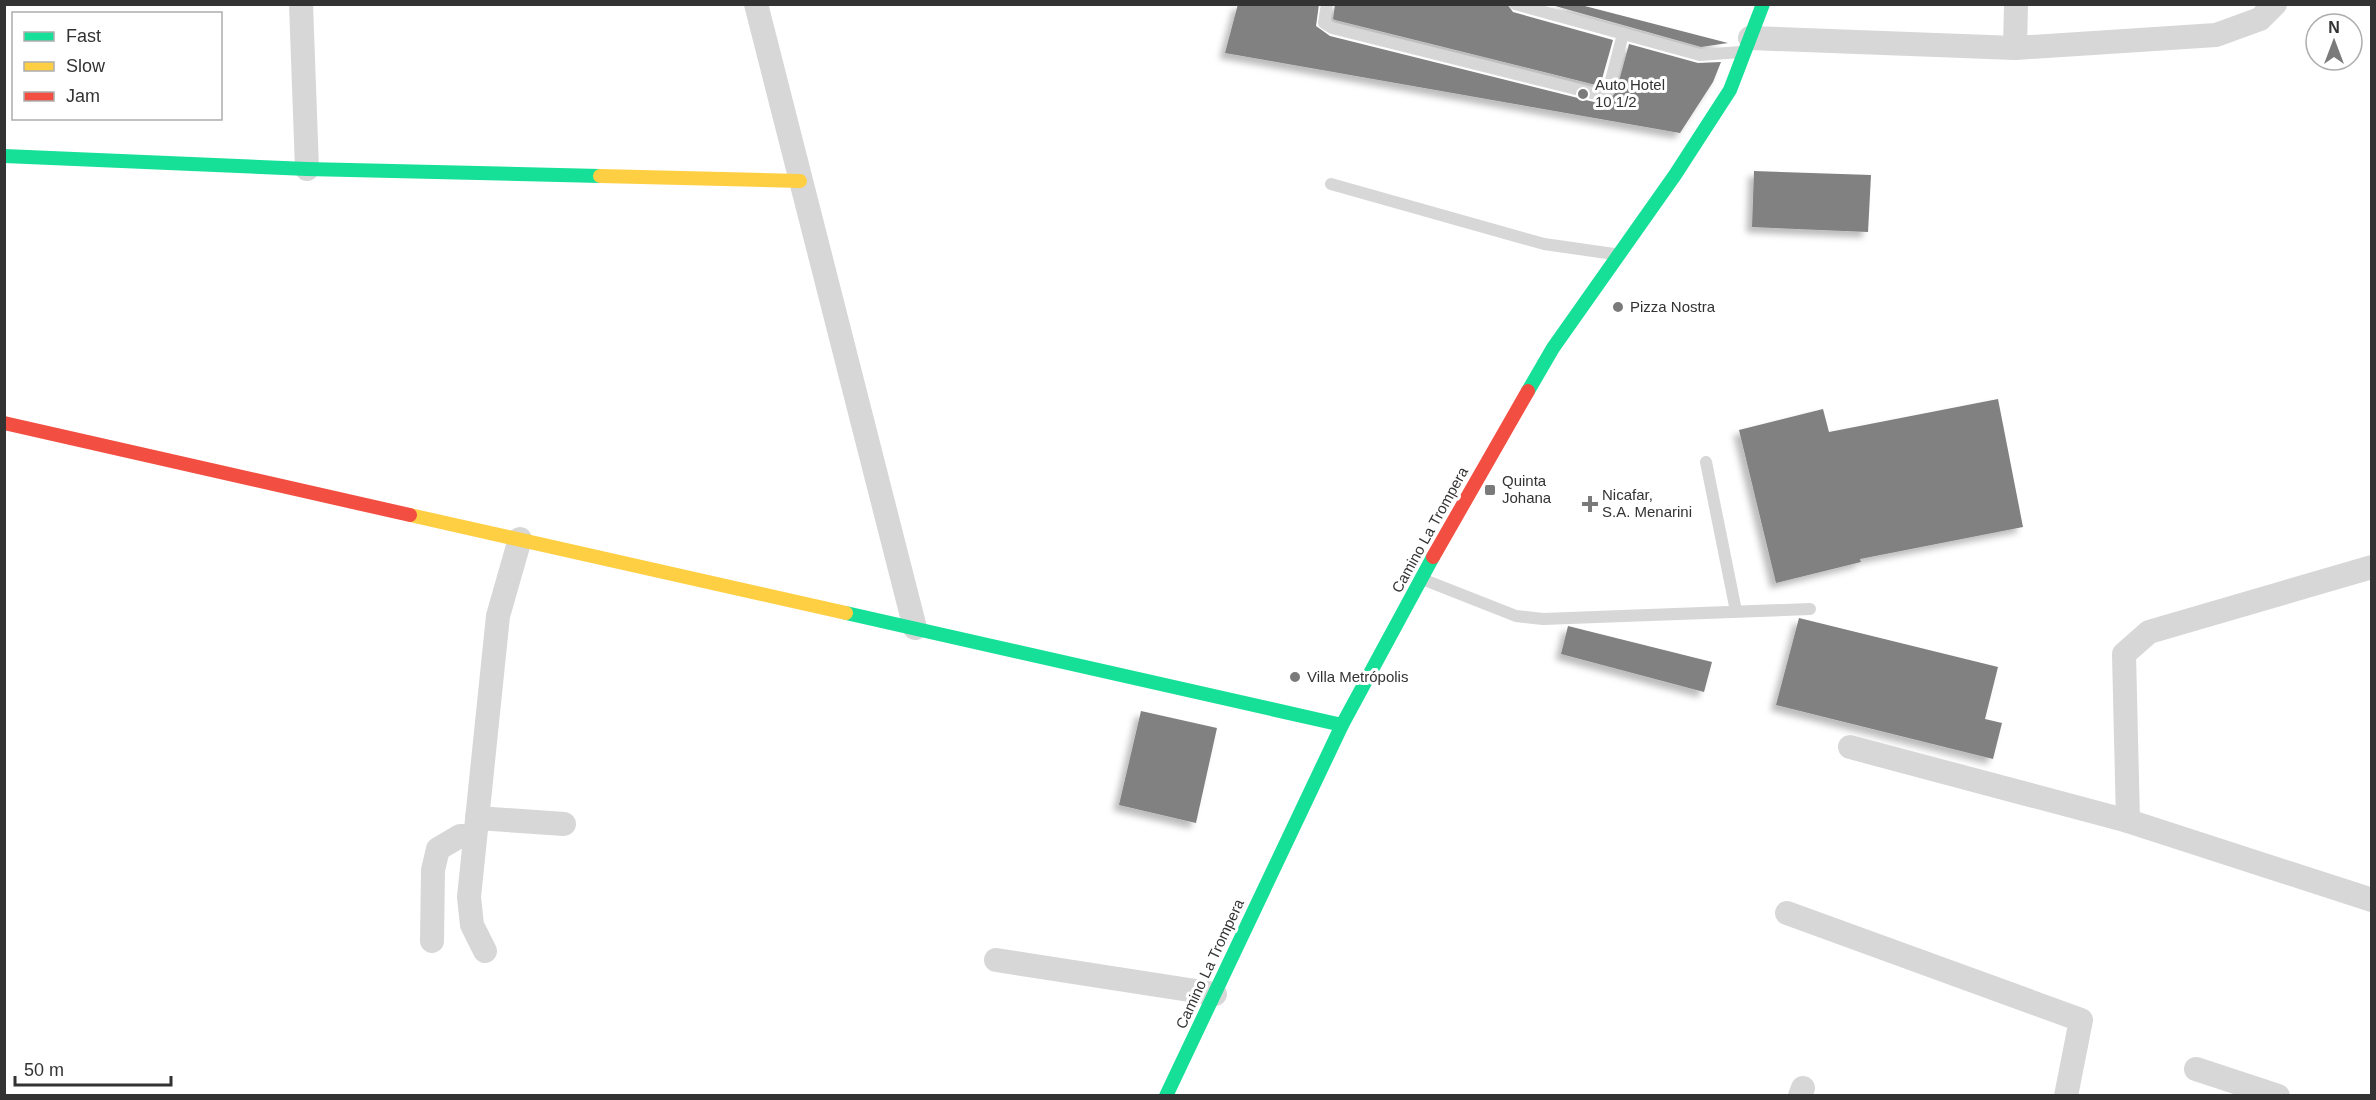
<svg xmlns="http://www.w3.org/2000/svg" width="2376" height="1100" font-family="Helvetica,sans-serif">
<defs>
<filter id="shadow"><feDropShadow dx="-5.5" dy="5.5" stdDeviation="3" flood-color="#0004"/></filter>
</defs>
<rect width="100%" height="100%" fill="#fff"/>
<g fill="#818181" filter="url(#shadow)">
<polygon points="1238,4 1319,4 1316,26 1330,36 1598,103 1609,100 1616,92 1629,44 1698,63 1721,62 1713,82 1680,133 1225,53"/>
<polygon points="1335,4 1507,4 1513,12 1613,40 1600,86 1335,20 1333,19"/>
<polygon points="1548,4 1577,4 1728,43 1701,47"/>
<polygon points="1754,171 1871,175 1868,232 1752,227"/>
<polygon points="1998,399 2023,527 1860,559 1861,562 1776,583 1739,430 1823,409 1829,432"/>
<polygon points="1799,618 1998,667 1985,719 2002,723 1993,759 1776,705"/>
<polygon points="1568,626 1712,662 1704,692 1561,654"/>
<polygon points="1141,711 1217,728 1196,823 1119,805"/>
</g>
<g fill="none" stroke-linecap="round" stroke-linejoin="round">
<g stroke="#d7d7d7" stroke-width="12">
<polyline points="1327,4 1324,23 1332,28 1600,95 1606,93 1609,88 1623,34"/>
<polyline points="1515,4 1700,55 1741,52"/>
<polyline points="1331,184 1544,244 1614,254"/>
<polyline points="1706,462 1736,611"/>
<polyline points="1422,579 1516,616 1543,619 1810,609"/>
</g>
<g stroke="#d7d7d7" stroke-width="24">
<polyline points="301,4 307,169"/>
<polyline points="756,4 915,628"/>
<polyline points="1750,38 2015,48 2216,35 2260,19 2275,4"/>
<polyline points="2015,48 2016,4"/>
<polyline points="1850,747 2128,821 2372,900"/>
<polyline points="477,818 564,824"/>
<polyline points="2128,821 2124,654 2149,632 2372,567"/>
<polyline points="1787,913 2081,1020 2066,1096"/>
<polyline points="432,941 433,870 438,849 460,836 475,836"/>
<polyline points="485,951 472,925 469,897 498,616 520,539"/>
<polyline points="996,960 1215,994"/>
<polyline points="2196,1069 2278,1096"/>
<polyline points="1800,1096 1803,1088"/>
</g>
<g stroke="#16e098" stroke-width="14">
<polyline points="4,156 307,169 600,176"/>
<polyline points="1528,391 1553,348 1675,175 1730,90 1763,4"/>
<polyline points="846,613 1342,725"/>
<polyline points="1166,1096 1342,725 1433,557"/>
</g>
<g stroke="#ffcf43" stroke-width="14">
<polyline points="600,176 800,181"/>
<polyline points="410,515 846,613"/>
</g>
<g stroke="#f24e42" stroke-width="14">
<polyline points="4,423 410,515"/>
<polyline points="1433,557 1528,391"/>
</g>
</g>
<g fill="#7a7a7a" stroke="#fff" stroke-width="2">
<circle cx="1583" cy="94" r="6"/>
<circle cx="1618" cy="307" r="6"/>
<rect x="1484" y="484" width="12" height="12" rx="3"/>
<path d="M1587 495h6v6h6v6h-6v6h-6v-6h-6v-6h6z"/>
<circle cx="1295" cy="677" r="6"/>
</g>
<g text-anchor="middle" stroke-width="6" stroke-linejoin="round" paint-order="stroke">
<g font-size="15" fill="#333" stroke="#fff" text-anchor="start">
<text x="1595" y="90">Auto Hotel<tspan x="1595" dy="17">10 1/2</tspan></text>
<text x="1630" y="312">Pizza Nostra</text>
<text x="1502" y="486">Quinta<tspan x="1502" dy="17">Johana</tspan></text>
<text x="1602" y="500">Nicafar,<tspan x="1602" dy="17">S.A. Menarini</tspan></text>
<text x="1307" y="682">Villa Metrópolis</text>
</g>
<g font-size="15" fill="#333" stroke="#fff">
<text transform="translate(1430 530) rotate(-61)" y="5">Camino La Trompera</text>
<text transform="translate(1210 964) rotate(-65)" y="5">Camino La Trompera</text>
</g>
</g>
<rect width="2376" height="1100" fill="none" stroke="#333333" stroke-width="12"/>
<rect x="12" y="12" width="210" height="108" fill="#ffffff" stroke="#adadad" stroke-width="1.5"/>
<rect x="24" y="32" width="30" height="9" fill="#16e098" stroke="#adadad" stroke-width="1.5"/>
<text x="66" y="42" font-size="18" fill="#333333">Fast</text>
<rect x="24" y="62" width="30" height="9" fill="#ffcf43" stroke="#adadad" stroke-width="1.5"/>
<text x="66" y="72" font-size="18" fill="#333333">Slow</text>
<rect x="24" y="92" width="30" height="9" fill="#f24e42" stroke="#adadad" stroke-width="1.5"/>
<text x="66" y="102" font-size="18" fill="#333333">Jam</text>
<g transform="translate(2334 42)"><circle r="28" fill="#ffffff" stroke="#adadad" stroke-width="1.5"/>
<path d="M0-4.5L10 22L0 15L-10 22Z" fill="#7a7a7a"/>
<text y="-9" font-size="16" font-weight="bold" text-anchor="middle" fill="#333333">N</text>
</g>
<path d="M15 1076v9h156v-9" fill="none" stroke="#333333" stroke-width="3"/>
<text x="24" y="1076" font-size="18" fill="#333333" stroke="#ffffff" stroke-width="4.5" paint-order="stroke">50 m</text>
</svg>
